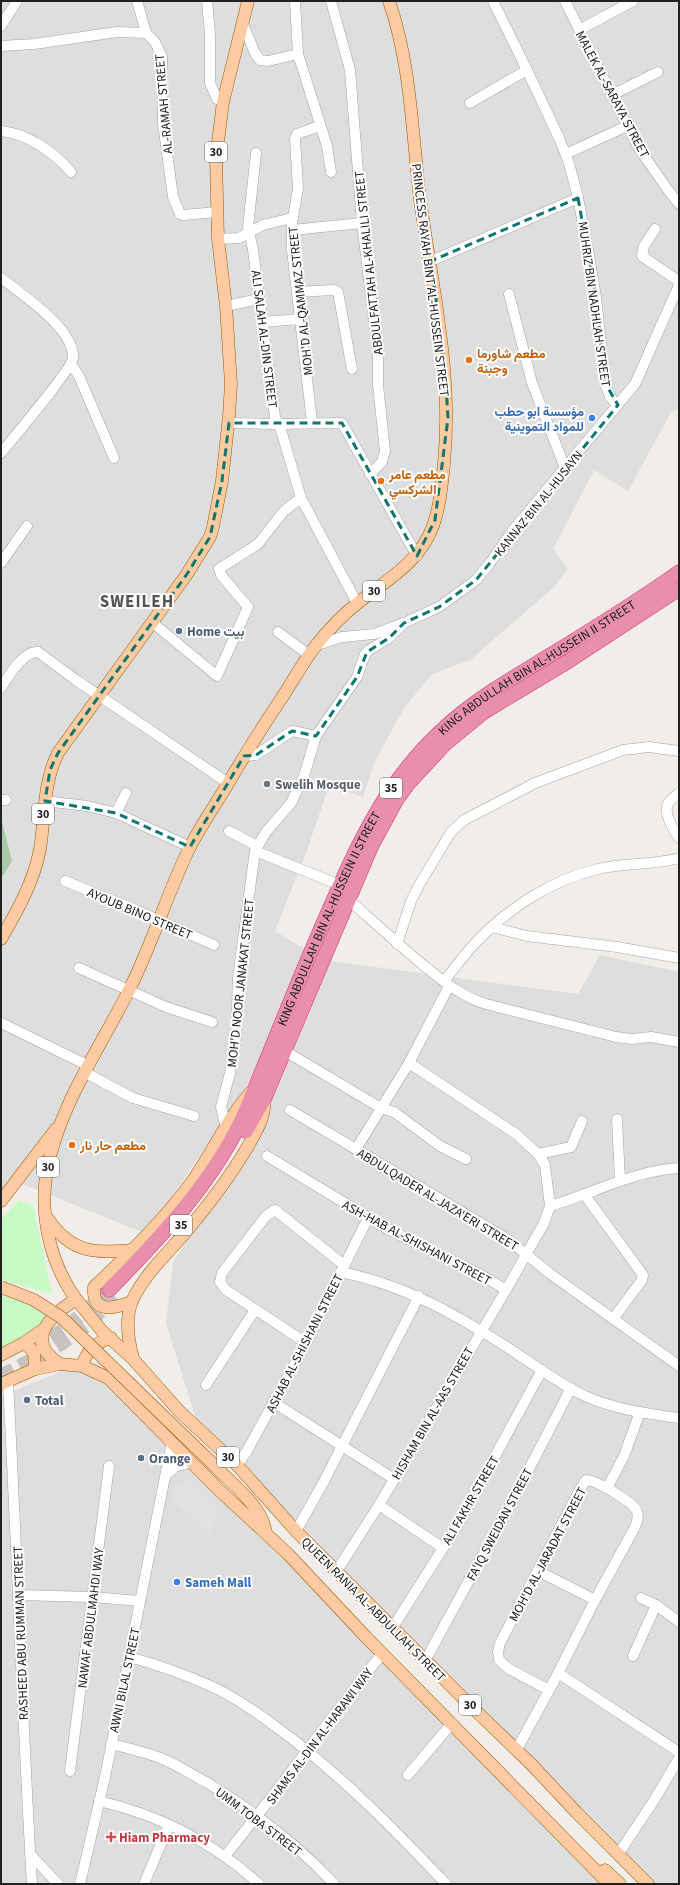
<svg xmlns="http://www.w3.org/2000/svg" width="680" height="1885" font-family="'Source Sans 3',Vazirmatn,sans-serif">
<rect width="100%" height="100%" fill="#f1ede8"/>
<g fill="#dfdede">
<polygon points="1,1 679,1 679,409 671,412 628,491 594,470 553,549 568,569 553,588 470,660 432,674 404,708 375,761 363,797 329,786 306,853 275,931 313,954 282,1033 147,1234 23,1184 1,1208"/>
<polygon points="600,955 679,972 679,1884 642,1884 594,1839 200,1432 166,1323 173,1262 241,1159 280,1083 330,961 578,994"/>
<polygon points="98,1362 442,1717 606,1884 1,1884 1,1396 67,1369"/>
</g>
<polygon fill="#a9caaa" points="1,818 12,861 1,879"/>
<g fill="#c8fac6">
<polygon points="19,1200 33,1205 52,1294 1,1280 1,1220"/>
<polygon points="1,1291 34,1305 49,1316 33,1334 1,1349"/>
</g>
<polygon fill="#e1e1e1" points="187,1479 216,1509 211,1535 173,1501 172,1491"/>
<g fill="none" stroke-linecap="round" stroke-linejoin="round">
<g stroke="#c7c4c0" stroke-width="14" stroke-dasharray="14 7" stroke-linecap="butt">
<polyline points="33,1349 66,1328 106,1293"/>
<polyline points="1,1376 61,1344 87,1325 117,1295"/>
</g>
<g stroke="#a5a5a5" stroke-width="11">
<g id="minor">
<polyline points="137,1 146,33"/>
<polyline points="207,1 210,35 210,83 217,99 223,102"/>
<polyline points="295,1 298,54 327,146 331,172"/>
<polyline points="331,1 350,70 362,223 378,353 378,385 385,451 382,462 370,474"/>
<polyline points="493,1 527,70 559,138 569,163 578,198 589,255 596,297 605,383 610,397 618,405"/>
<polyline points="565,1 638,147 668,190 679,204"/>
<polyline points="242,22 255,53 260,60 268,61 298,54"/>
<polyline points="1,26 17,1"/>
<polyline points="579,30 633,1"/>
<polyline points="1,46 34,44 117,32 146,33 155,42 162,57 163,123 173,197 180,214 183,215 218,212"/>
<polyline points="612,95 658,72"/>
<polyline points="470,103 527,70"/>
<path d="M1,131C28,134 54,152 71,172"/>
<polyline points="256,153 248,227 253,250 275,417 281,430 301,498 357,603"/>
<polyline points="566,154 627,126"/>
<polyline points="655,229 644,246 642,256 679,281"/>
<polyline points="292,230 362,223"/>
<polyline points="218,239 239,238 263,225 292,218"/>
<polyline points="431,261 578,198"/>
<path d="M1,278C21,294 75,329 73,358C72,369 12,439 1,453"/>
<polyline points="298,292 333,290 338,292 352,369"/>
<polyline points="509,294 532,383 565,468"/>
<polyline points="226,306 259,299"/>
<polyline points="263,322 301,319"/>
<polyline points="71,364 79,376 114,458"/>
<polyline points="312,422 292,250 292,224 298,188 295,139 297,134 320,126"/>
<polyline points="229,423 278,424 342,423 417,556"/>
<polyline points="1,563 27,526"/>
<polyline points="153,623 217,676 248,607 221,575 219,569 258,544 284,511 301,498"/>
<polyline points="278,632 309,655"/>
<polyline points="317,645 342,637 374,634 404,623 439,607 476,580 490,563 513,530 635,384 679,285"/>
<path d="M1,688C8,677 23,650 38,652L76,680L228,783"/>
<polyline points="244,756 256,755 292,731 316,736"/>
<path d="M679,793C676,796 672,798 669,802C662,811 673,830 679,838"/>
<polyline points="1,800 6,800"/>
<polyline points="45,801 87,806 116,813 190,847"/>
<polyline points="116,813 126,793"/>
<polyline points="229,831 257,846"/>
<polyline points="255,851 340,885"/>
<polyline points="65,881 136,910 214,945"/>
<path d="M349,900C375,923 401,947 428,969C447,984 463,997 486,1004L616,1037L632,1039L651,1037L679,1042"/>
<polyline points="492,927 527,936 617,947 679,958"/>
<polyline points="397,944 411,901 419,885 451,832 464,820 535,783 623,750 649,747 679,751"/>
<polyline points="79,968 166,1007 212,1022"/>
<path d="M444,981C455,968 466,952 479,939C510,907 554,879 598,869C624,863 653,865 679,858"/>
<polyline points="1,1023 87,1065"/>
<polyline points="285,1051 381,1108 394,1112 440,1146 466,1159"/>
<polyline points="84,1072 133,1098 194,1116"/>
<polyline points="290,1110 506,1238 549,1273 679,1366"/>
<polyline points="617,1119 620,1180"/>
<polyline points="226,1128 221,1107 230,1073 236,1038 238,978 255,851 266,832 291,803 304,776 316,736 357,677 365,654 369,650 389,638 404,623"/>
<polyline points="356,1149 409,1063 449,986"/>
<polyline points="538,1154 571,1147 582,1121"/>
<polyline points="267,1156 386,1228 485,1277 506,1290"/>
<polyline points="584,1194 643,1275 642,1280 613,1319"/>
<path d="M550,1206C594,1193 633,1171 679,1168"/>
<path d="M341,1272C405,1285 455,1314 510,1349C534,1365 559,1384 585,1396C614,1409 648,1414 679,1418"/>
<polyline points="306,1343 226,1290 220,1282 222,1273 266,1216 275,1210 344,1265"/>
<path d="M8,1381C17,1549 22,1716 32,1884"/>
<polyline points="206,1385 255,1310"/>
<polyline points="273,1402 394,1479"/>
<polyline points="237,1465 247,1451 306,1343 368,1218"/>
<polyline points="166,1475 175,1467 191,1462"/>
<polyline points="607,1488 624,1456 640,1412"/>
<polyline points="379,1505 443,1548"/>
<polyline points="296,1531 322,1485 419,1296"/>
<polyline points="538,1571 595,1600"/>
<polyline points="336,1572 379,1505 506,1290 544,1223 550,1206 545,1165 538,1154 516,1134 409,1063"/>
<polyline points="18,1595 92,1597 140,1601"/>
<polyline points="641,1598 656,1605 679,1622"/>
<polyline points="393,1627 457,1526 542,1370"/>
<polyline points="633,1656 656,1605"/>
<path d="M129,1657C159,1665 187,1675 215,1688C238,1699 259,1714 279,1729C340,1774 394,1829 446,1884"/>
<polyline points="426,1659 514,1498 571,1388"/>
<polyline points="558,1673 679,1752"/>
<path d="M111,1744C127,1748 144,1752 160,1758C176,1764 191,1774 206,1782C252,1810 297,1844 334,1884"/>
<path d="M517,1749L553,1683L595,1600L635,1527C637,1522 639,1517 637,1511C633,1502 596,1480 586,1480L580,1489L500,1643L498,1652L499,1660L509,1669L549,1690"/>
<polyline points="70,1771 109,1466"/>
<polyline points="408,1775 452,1723"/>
<path d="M99,1801C159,1815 214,1843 259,1884"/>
<polyline points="619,1853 653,1802 679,1758"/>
<polyline points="30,1854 58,1884"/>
<path d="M225,1856C279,1790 328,1720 382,1654"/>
<polyline points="80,1884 105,1777 172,1442"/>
<polyline points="144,1884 169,1825"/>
</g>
</g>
<g stroke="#9e5700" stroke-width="13">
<g id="major">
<path d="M1,939C17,911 34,882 40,849C45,817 43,783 58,753L187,574L210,537L213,527L222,481L229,416L231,384L226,306L218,239L216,158L223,102L248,1"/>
<polyline points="1,1201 56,1129"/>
<path d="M48,1219C72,1254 94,1253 134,1250"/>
<path d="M76,1299C50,1263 39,1214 47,1170C60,1103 101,1047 130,988C153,942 167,894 189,849C202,823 219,800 233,775C248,750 263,726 279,702C291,685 301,665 314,648C327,631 342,615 359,602C387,580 420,562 433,526C440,506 442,484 444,463C453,373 432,287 420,199C412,133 411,64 389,1"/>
<path d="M132,1302C115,1308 92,1315 94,1287C130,1253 165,1219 194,1179C213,1151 230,1114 253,1090"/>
<polyline points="24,1343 34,1352 35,1369"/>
<polyline points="1,1355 24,1343 44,1329"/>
<path d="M133,1358C128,1340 125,1319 132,1301C144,1275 166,1255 184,1234C207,1207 229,1178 247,1148C255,1133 266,1117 264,1100"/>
<path d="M60,1364C23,1341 50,1316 76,1299L102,1331L133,1359L179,1411L237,1465L296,1531L476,1711L532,1765L577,1813L648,1884"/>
<path d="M82,1366C87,1350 96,1342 111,1338"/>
<polyline points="1,1384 35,1369 60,1364 82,1366 108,1378 219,1490 288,1554 365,1636 609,1884"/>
<path d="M216,1467C234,1486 262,1506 266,1533"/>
<polyline points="605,1870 620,1884"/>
</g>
</g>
<g stroke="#dc287a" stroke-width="15">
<g id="highway">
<polyline points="246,1131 265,1097 371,847 397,799 408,784 445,744 484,712 567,662 679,589"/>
<path id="s1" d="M109,1290C162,1236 217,1178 247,1108C272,1047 296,986 322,926C357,846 384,780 451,722C481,696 516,676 549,656C593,629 637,602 679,572"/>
</g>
</g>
<use href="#minor" stroke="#fff" stroke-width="10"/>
<use href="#major" stroke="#fccba2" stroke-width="12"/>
<use href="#highway" stroke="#e890ab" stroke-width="14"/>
<g stroke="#9e5700" stroke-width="13" stroke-linecap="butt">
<polyline id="major-bridge" points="1,1287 34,1300 62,1318 216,1467"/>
</g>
<use href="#major-bridge" stroke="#fccba2" stroke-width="12"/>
</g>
<path fill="none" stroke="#0f766e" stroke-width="3" stroke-dasharray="8 5" stroke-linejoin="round" d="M578,198L596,297L605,383L618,405L476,580L439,607L404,623L389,638L367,652L357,677L316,736L292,731L256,755L244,756L190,847L116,813L45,801L50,770L58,753L187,574L210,537L222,481L229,423H342L417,556L435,520L448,418L445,369L431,261Z"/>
<g fill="#e8710a" stroke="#fff" stroke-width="1.5">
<circle cx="469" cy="360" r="4"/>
<circle cx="381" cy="481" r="4"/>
<circle cx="72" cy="1145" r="4"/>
</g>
<g fill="#3f7fe0" stroke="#fff" stroke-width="1.5">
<circle cx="592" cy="418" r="4"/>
<circle cx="177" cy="1582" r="4"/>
</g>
<g fill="#5c6f8a" stroke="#fff" stroke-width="1.5">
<circle cx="179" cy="631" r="4"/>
<circle cx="27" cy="1400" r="4"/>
<circle cx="141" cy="1458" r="4"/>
</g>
<circle fill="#6b7280" stroke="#fff" stroke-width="1.5" cx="267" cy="784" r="4"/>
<path fill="#e0444e" stroke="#fff" stroke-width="1.5" d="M109 1831h4v4h4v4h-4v4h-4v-4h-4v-4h4z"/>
<g text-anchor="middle" stroke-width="4" stroke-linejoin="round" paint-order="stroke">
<g fill="#fff" stroke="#646464" stroke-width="1">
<rect x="205" y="142" width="22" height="20" rx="3"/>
<rect x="363" y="581" width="22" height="20" rx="3"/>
<rect x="380" y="778" width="22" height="20" rx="3"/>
<rect x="32" y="804" width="22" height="20" rx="3"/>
<rect x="37" y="1157" width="22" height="20" rx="3"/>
<rect x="170" y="1215" width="22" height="20" rx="3"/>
<rect x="217" y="1447" width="22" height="20" rx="3"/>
<rect x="459" y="1695" width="22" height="20" rx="3"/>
</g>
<g font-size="12" font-weight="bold" fill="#212121">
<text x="216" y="156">30</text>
<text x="374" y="595">30</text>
<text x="391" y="792">35</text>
<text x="43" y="818">30</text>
<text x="48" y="1171">30</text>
<text x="181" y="1229">35</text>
<text x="228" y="1461">30</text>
<text x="470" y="1709">30</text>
</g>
<g font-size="13" fill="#212121" stroke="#fff">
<text transform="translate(613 94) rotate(62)" y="5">MALEK AL-SARAYA STREET</text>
<text transform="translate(163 104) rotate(-95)" y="5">AL-RAMAH STREET</text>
<text transform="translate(368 263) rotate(-96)" y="5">ABDULFATTAH AL-KHALILI STREET</text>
<text transform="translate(431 280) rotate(83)" y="5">PRINCESS RAYAH BINT AL-HUSSEIN STREET</text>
<text transform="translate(300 301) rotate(-96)" y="5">MOH'D AL-QAMMAZ STREET</text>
<text transform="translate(595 304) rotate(82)" y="5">MUHRIZ BIN NADHLAH STREET</text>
<text transform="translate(265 339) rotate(83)" y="5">ALI SALAH AL-DIN STREET</text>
<text transform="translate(538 503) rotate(-51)" y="5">KANNAZ BIN AL-HUSAYN</text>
<text dy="5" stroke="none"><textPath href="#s1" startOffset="772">KING ABDULLAH BIN AL-HUSSEIN II STREET</textPath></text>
<text transform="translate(140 913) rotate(23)" y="5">AYOUB BINO STREET</text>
<text dy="5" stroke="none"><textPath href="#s1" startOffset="436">KING ABDULLAH BIN AL-HUSSEIN II STREET</textPath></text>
<text transform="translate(240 983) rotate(-84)" y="5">MOH'D NOOR JANAKAT STREET</text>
<text transform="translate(438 1199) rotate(31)" y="5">ABDULQADER AL-JAZA‘ERI STREET</text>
<text transform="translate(417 1242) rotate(28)" y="5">ASH-HAB AL-SHISHANI STREET</text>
<text transform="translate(304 1343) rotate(-63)" y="5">ASHAB AL-SHISHANI STREET</text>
<text transform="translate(432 1413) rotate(-60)" y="5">HISHAM BIN AL-AAS STREET</text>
<text transform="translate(470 1500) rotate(-60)" y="5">ALI FAKHR STREET</text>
<text transform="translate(499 1524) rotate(-62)" y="5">FA'IQ SWEIDAN STREET</text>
<text transform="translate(547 1554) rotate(-62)" y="5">MOH‘D AL-JARADAT STREET</text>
<text transform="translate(374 1609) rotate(45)" y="5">QUEEN RANIA AL-ABDULLAH STREET</text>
<text transform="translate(90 1618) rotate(-83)" y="5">NAWAF ABDULMAHDI WAY</text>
<text transform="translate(20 1633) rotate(-92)" y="5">RASHEED ABU RUMMAN STREET</text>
<text transform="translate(124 1680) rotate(-78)" y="5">AWNI BILAL STREET</text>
<text transform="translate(319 1736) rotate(-53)" y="5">SHAMS AL-DIN AL-HARAWI WAY</text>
<text transform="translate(259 1821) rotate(37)" y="5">UMM TOBA STREET</text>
</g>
<g font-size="13" font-weight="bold" fill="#c56008" stroke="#fff" text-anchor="start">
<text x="477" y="358">مطعم شاورما<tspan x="477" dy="15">وجبنة</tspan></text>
<text x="389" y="479">مطعم عامر<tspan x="389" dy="15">الشركسي</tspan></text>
<text x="80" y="1150">مطعم حار نار</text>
</g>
<g font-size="13" font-weight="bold" fill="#366cbe" stroke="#fff" text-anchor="end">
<text x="584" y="416">مؤسسة ابو حطب<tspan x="584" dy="15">للمواد التموينية</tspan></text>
<text x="185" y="1587" text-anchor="start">Sameh Mall</text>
</g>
<g font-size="13" font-weight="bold" fill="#4e5e75" stroke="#fff" text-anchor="start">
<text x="187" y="636">Home بيت</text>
<text x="35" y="1405">Total</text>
<text x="149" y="1463">Orange</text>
</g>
<g font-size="13" font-weight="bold" fill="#5b616d" stroke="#fff" text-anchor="start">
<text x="275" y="789">Swelih Mosque</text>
</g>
<g font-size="13" font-weight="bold" fill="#be3a42" stroke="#fff" text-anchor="start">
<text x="119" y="1842">Hiam Pharmacy</text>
</g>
<g font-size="17" font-weight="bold" letter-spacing="1" fill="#545454" stroke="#fff">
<text x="137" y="607">SWEILEH</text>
</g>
</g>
<rect width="680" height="1885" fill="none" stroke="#212121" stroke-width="4"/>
</svg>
